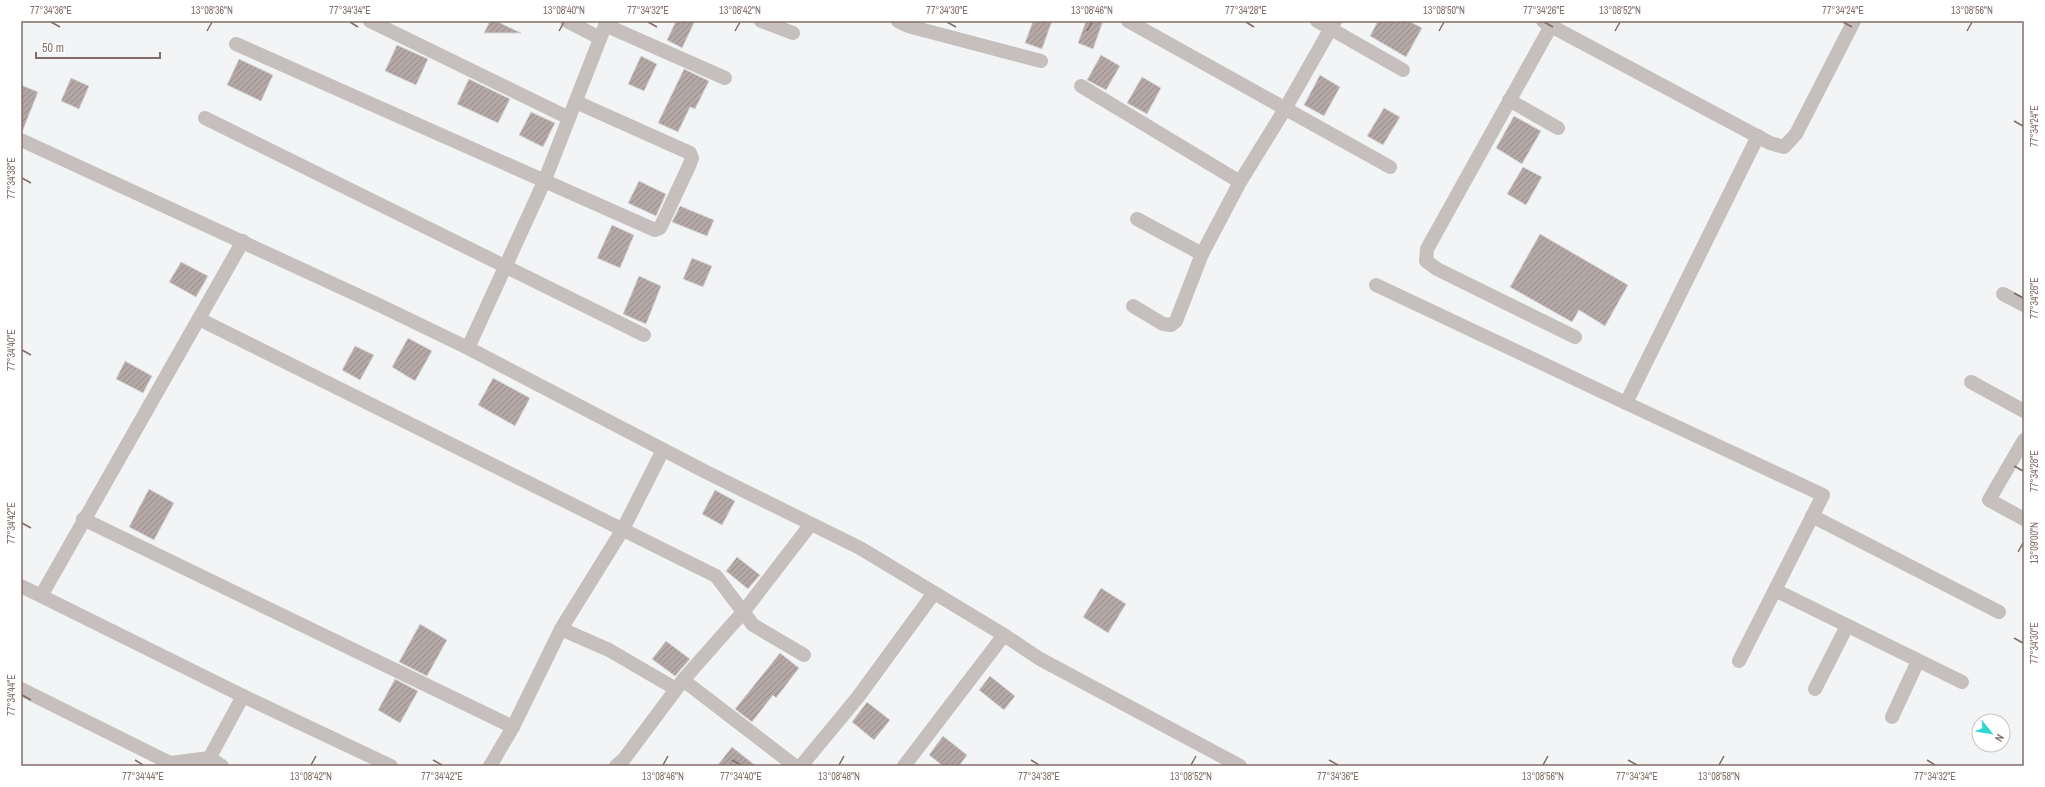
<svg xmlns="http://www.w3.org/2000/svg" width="2045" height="787" font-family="'Archivo Narrow',sans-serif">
<defs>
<pattern id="building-hatch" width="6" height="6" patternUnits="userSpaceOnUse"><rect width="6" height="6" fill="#b4a8a7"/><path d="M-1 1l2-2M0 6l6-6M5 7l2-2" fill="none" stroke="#988d8c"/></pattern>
</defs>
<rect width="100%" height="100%" fill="#f3f4f6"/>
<g fill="url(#building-hatch)" stroke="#d6d6d8">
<polygon points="490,21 496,21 521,33 484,33"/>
<polygon points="676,21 695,21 682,48 667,40"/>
<polygon points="1033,21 1052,21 1042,49 1025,43"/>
<polygon points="1086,21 1103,21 1093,49 1078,43"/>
<polygon points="1378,21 1409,21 1422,28 1406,57 1370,36"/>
<polygon points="397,45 428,59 416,85 385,71"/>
<polygon points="1101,55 1120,66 1106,90 1087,80"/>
<polygon points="641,56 657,64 644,91 628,84"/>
<polygon points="239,59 273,75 261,101 227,85"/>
<polygon points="684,69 709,81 695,109 690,107 678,132 658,123"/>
<polygon points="1320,75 1340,87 1324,116 1304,105"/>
<polygon points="1142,77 1161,88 1147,114 1127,103"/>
<polygon points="71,78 89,86 79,109 61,101"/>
<polygon points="469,79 510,99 498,123 457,104"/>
<polygon points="21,85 38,92 22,132 21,132"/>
<polygon points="1384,108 1400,117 1383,145 1367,136"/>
<polygon points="531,112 555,123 543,147 519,135"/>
<polygon points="1514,116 1541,131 1522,164 1496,148"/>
<polygon points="1523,167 1542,177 1526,205 1507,194"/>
<polygon points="639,181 666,194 656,216 628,203"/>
<polygon points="680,206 714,220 707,236 672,222"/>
<polygon points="612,225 634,235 620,268 597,258"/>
<polygon points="1540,234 1628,285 1605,326 1579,310 1572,322 1510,287"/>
<polygon points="692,258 712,266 703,287 683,279"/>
<polygon points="181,262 208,276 196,297 169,282"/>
<polygon points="639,276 661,286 646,324 623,314"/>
<polygon points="408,338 432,351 415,381 392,367"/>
<polygon points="355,346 374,355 360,380 342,370"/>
<polygon points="125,361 152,376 143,393 116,379"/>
<polygon points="493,378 530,398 515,426 478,405"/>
<polygon points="149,489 174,503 154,540 129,527"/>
<polygon points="715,490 735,501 722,525 702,514"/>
<polygon points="737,557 760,575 748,589 726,571"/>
<polygon points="1101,588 1126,604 1108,633 1083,617"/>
<polygon points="420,624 447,640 427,676 399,662"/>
<polygon points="666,641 690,659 675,676 652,659"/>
<polygon points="780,653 799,668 776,698 773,695 752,722 735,709"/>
<polygon points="990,676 1015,696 1004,710 979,690"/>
<polygon points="395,679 418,691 400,723 378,710"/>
<polygon points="867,702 890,720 874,740 852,722"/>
<polygon points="943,736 967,755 959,766 943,766 929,755"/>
<polygon points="732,747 756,766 717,766"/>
</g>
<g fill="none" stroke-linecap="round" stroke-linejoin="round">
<g stroke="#c5bfbd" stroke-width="14">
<polyline points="370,21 569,118"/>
<polyline points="567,21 600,38"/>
<polyline points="761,21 793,33"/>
<polyline points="898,21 908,26 1041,61"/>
<polyline points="1128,21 1390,167"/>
<polyline points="1317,21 1403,70"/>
<polyline points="1543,21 1551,26 1427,249 1426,261 1437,269 1575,337"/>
<polyline points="605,25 725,78"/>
<polyline points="1551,26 1770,143 1784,147 1796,134 1854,21"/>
<polyline points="236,44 655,230 660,228 689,166 692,158 690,153 576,102"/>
<polyline points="1081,86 1240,182"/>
<polyline points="1509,100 1558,128"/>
<polyline points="205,118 644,335"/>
<polyline points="21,140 379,305 468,348 706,472 860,548 1004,635 1040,659 1240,766"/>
<polyline points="1137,219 1202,254"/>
<polyline points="1376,285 1626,403 1758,136"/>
<polyline points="2003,294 2024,305"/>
<polyline points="1133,306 1163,324 1171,325 1176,321 1202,254 1240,182 1285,109 1335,21"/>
<polyline points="199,319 716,576 753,625 804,655"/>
<polyline points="468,348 544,182 607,21"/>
<polyline points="1971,382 2024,411"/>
<polyline points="1626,403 1823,495 1739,661"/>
<polyline points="2024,440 1989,500 2024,519"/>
<polyline points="1812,516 1999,612"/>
<polyline points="83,519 513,727"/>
<polyline points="21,586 243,696 391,766"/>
<polyline points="1775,590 1962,682"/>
<polyline points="41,596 243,241"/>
<polyline points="561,629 609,650 676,689"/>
<polyline points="683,680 795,766"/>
<polyline points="21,689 170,763 210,758 222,766"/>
<polyline points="1815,689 1847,626"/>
<polyline points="1892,717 1918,661"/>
<polyline points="205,766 243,696"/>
<polyline points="490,766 513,727 561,629 623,529 663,450"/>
<polyline points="616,766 624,759 683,680 744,611 811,524"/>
<polyline points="801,766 858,697 934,593"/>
<polyline points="904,766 1004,635"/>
</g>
</g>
<path fill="none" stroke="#826c67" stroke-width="1.5" d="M51,22L60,27M350,22L358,27M648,22L657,27M947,22L956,27M1246,22L1254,27M1544,22L1553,27M1843,22L1852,27M207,31L212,22M559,31L564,22M735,31L740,22M1087,31L1092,22M1439,31L1444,22M1615,31L1620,22M1967,31L1972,22M2014,121L2023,126M22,178L31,183M2014,293L2023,298M22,350L31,355M2014,466L2023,471M22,523L31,528M2018,552L2023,543M2014,638L2023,643M22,695L31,700M135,760L143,765M433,760L442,765M732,760L741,765M1031,760L1039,765M1329,760L1338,765M1628,760L1637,765M1927,760L1935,765M311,765L316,756M663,765L668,756M839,765L844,756M1191,765L1196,756M1543,765L1548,756M1719,765L1724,756"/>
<rect width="2045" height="787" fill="none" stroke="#ffffff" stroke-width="44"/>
<g transform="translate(1991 733) rotate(120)"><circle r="19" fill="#ffffff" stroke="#cdc4c2"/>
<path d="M0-3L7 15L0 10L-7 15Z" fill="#31d8d2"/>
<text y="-6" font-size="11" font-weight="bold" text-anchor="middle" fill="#826c67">N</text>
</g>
<path d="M36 52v6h124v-6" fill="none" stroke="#826c67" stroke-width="2"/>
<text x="42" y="52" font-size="12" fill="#826c67" stroke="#ffffff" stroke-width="3" paint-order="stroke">50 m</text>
<rect x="22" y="22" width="2001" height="743" fill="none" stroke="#826c67" stroke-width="1.5"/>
<g font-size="10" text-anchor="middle" fill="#826c67">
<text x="51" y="14">77°34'36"E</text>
<text x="212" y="14">13°08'36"N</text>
<text x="350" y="14">77°34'34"E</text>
<text x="564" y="14">13°08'40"N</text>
<text x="648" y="14">77°34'32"E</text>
<text x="740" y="14">13°08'42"N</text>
<text x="947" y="14">77°34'30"E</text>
<text x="1092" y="14">13°08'46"N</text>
<text x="1246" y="14">77°34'28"E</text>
<text x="1444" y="14">13°08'50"N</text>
<text x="1544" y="14">77°34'26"E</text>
<text x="1620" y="14">13°08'52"N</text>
<text x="1843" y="14">77°34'24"E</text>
<text x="1972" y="14">13°08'56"N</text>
<text transform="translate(2034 126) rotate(-90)" y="4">77°34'24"E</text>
<text transform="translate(11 178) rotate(-90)" y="4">77°34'38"E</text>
<text transform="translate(2034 298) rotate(-90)" y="4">77°34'26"E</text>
<text transform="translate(11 350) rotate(-90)" y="4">77°34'40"E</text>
<text transform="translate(2034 471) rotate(-90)" y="4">77°34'28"E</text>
<text transform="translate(11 523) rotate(-90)" y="4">77°34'42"E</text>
<text transform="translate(2034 543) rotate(-90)" y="4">13°09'00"N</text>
<text transform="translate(2034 643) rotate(-90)" y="4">77°34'30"E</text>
<text transform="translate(11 695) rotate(-90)" y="4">77°34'44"E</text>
<text x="143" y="780">77°34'44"E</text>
<text x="311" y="780">13°08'42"N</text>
<text x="442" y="780">77°34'42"E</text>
<text x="663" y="780">13°08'46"N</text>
<text x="741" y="780">77°34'40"E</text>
<text x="839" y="780">13°08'48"N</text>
<text x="1039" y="780">77°34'38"E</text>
<text x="1191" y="780">13°08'52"N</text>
<text x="1338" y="780">77°34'36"E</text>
<text x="1543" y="780">13°08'56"N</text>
<text x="1637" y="780">77°34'34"E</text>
<text x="1719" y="780">13°08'58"N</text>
<text x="1935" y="780">77°34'32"E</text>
</g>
</svg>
